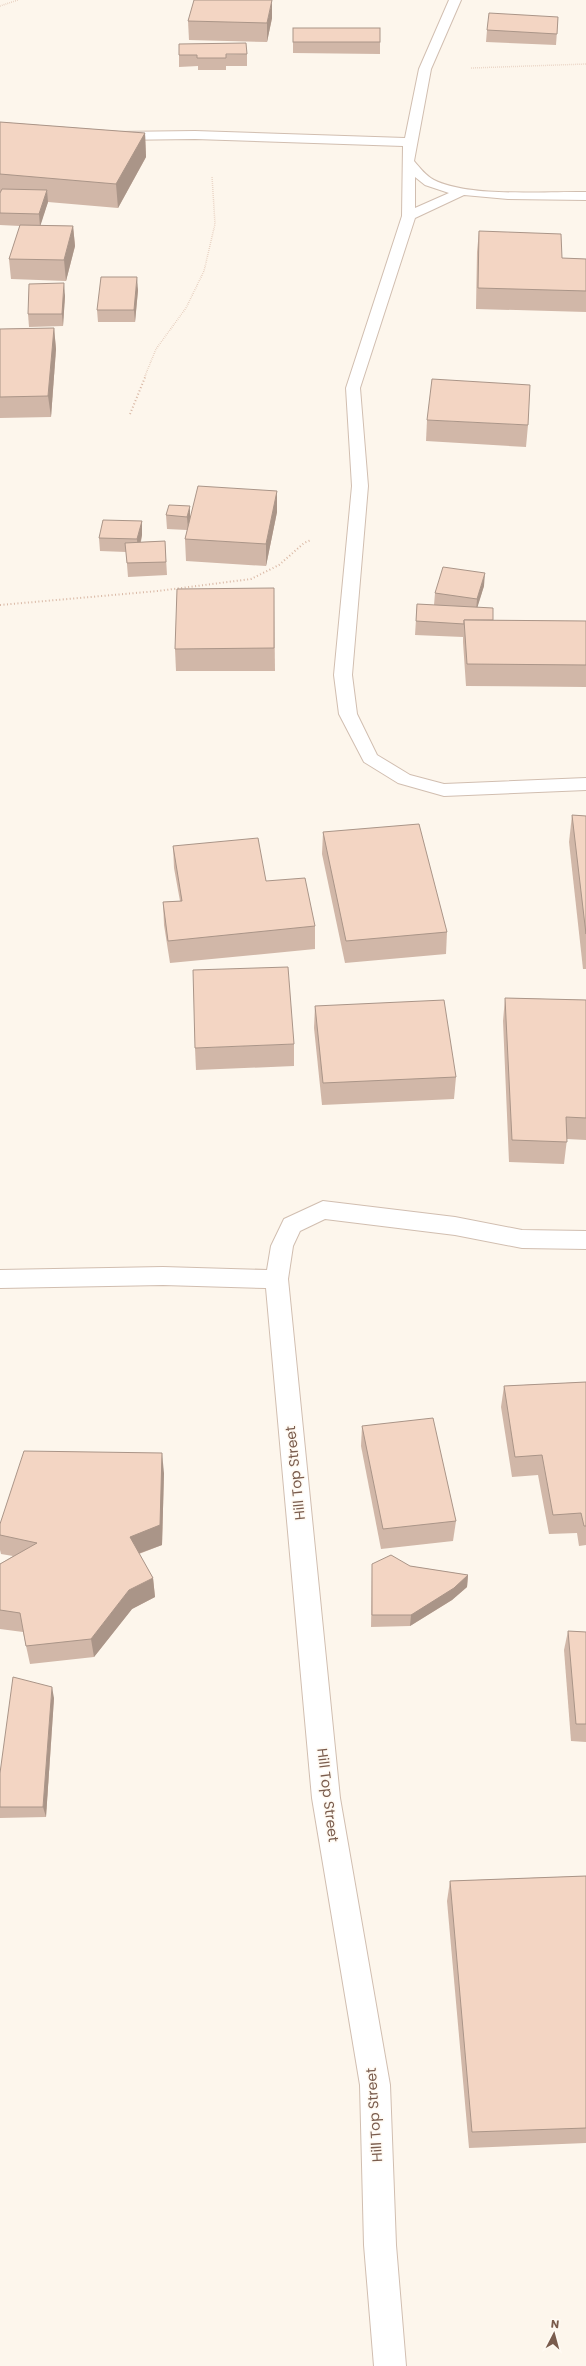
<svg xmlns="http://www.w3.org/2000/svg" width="586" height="2366" font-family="Poppins,sans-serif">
<rect width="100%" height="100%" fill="#fdf6ec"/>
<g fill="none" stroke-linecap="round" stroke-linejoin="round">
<g stroke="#d1beb0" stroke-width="2">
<g id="minor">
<path d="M449,0H461L431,69L414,161C420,168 426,176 434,180C470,198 545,191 586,192V200L508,199L464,195L415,218L360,388L368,486L352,675L357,714L377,755L410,775L444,784L586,778V790L444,796L398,783L364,762L339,714L334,675L352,486L346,388L402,216L403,146L195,139L115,140L109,136L115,132L195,131L405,138L419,69ZM415,177L425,185L449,193L415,208Z"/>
<polygon points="323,1201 455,1217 522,1230 586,1231 586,1249 522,1248 455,1235 325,1219 300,1231 293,1246 288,1279 340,1798 390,2085 396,2245 406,2366 374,2366 364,2245 360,2085 312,1798 266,1288 163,1285 0,1288 0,1270 163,1267 267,1270 271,1246 284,1219"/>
</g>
</g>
<g stroke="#d9b8a5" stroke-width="1.5" stroke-dasharray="0.5 1.5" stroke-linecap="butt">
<polyline points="0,6 18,0"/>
<polyline points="471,68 586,64"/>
<polyline points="145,376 156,349 186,308 204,271 215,224 212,176"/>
</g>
<g stroke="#d9b8a5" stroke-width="2" stroke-dasharray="1 2.5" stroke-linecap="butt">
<polyline points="130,414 146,375"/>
<polyline points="0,605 158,591 251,579 279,565 304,543 311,540"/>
</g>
<use href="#minor" fill="#fff" fill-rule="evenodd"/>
</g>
<g fill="#d1b7a8">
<polygon points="558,17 556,45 486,42 487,30"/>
<polygon points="272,18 267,42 189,40 188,21"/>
<polygon points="293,28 380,42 380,54 293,53"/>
<polygon points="247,54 247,66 226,66 226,70 198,70 198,66 179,67 179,55"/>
<polygon points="0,122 145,133 146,157 118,208 48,202 40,225 73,226 75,246 66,281 11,279 9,259 20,226 0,225"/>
<polygon points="479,231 562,258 586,259 586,312 476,309 477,252"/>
<polygon points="138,290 135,322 98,322 97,310"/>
<polygon points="65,296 63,326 29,327 28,314"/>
<polygon points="54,328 56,349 51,417 0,418 0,329"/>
<polygon points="427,420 528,425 526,447 426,441"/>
<polygon points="277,491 277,512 266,566 186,561 185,539 187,530 167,529 166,515 190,516"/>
<polygon points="142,521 142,535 141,542 165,541 167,575 128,577 126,552 100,551 99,538"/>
<polygon points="484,586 477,607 493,620 586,621 586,687 466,686 463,642 463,637 415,635 417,604 434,605 435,593"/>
<polygon points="274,588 275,671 176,671 175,649"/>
<polygon points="572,815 586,816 586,969 583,969 569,842"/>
<polygon points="323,832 447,932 446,954 345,963 322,854"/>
<polygon points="173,846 266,881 315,926 315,949 170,963 164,925 163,902 180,901 174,868"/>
<polygon points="505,998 586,1000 586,1140 567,1139 564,1164 509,1162 503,1021"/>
<polygon points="315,1006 456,1077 454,1099 322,1105 314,1028"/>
<polygon points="294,1044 294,1066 196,1070 195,1048"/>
<polygon points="586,1382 586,1545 579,1546 577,1533 549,1534 538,1475 512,1477 501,1407 504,1386"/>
<polygon points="362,1426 456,1521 453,1541 381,1549 361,1446"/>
<polygon points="164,1473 162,1545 139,1554 153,1578 155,1597 132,1609 94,1657 30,1664 23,1632 0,1629 0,1564 13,1556 1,1554 0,1550 0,1524"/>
<polygon points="372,1564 410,1566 468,1575 467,1587 452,1600 410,1626 371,1627"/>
<polygon points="568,1631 586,1632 586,1742 571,1741 564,1650"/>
<polygon points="54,1698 46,1817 0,1818 0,1773"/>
<polygon points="586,1876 586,2143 469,2148 447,1901 450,1881"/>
</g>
<g fill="#aa9588">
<polygon points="272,0 272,18 267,42 267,23"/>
<polygon points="145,133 146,157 118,208 116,184"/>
<polygon points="47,190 48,202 40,227 39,214"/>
<polygon points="73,226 75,246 66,281 64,260"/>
<polygon points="137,277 138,290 135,322 134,310"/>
<polygon points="64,283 65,296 63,326 62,314"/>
<polygon points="54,328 56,349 51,417 48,396"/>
<polygon points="277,491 277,512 266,566 266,544"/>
<polygon points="190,506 190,520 188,530 187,517"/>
<polygon points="142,521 142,535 138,553 137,539"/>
<polygon points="485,573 484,586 476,612 477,599"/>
<polygon points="162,1453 164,1473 162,1545 132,1556 130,1537"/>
<polygon points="468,1575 467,1587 452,1600 410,1626 411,1615"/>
<polygon points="153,1578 155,1597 132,1609 94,1657 91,1639 129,1590"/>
<polygon points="52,1687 54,1698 46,1817 43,1807"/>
</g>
<g fill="#f3d5c3" stroke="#aa9588">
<polygon points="194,0 272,0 267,23 188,21"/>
<polygon points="489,13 558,17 557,34 487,30"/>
<rect x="293" y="28" width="87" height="14"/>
<polygon points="246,43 247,54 226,54 226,58 197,58 197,55 179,55 179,44"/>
<polygon points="0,122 145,133 116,184 0,174"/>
<polygon points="2,189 47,190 39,214 0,213 0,193"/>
<polygon points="20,225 73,226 64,260 9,259"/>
<polygon points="479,231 561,234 562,258 586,259 586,291 478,288"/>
<polygon points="101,277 137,277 134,310 97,310"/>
<polygon points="64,283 62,314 28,314 29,284"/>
<polygon points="54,328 48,396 0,397 0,329"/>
<polygon points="432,379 530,385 528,425 427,420"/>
<polygon points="198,486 277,491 266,544 185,539"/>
<polygon points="169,505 190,506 187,517 166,515"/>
<polygon points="103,520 142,521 137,539 99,538"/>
<polygon points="165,541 166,562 127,563 125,543"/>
<polygon points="443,567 485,573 477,599 435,593"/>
<polygon points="274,588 274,648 175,649 177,589"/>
<polygon points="417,604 493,608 493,620 464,620 464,624 416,621"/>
<polygon points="464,620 586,621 586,665 467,664"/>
<polygon points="572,815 586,816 586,934"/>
<polygon points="419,824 447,932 346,941 323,832"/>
<polygon points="258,838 266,881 305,878 315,926 168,941 163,902 182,901 173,846"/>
<polygon points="288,967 294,1044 195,1048 193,970"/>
<polygon points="505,998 586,1000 586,1118 566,1117 567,1142 512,1140"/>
<polygon points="444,1000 456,1077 323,1083 315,1006"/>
<polygon points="586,1382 586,1526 584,1526 581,1513 553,1515 542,1455 515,1457 504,1386"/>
<polygon points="433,1418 456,1521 383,1529 362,1426"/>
<polygon points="24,1451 162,1453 160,1525 130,1537 153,1578 129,1590 91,1639 26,1646 20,1613 0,1610 0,1564 37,1543 0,1535 0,1524"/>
<polygon points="391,1555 410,1566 468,1575 454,1588 411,1615 372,1615 372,1564"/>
<polygon points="568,1631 586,1632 586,1724 576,1724"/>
<polygon points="13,1677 52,1687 43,1807 0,1807 0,1773"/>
<polygon points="586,1876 586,2128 472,2132 450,1881"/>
</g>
<g text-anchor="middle" stroke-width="3" stroke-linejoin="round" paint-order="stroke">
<g font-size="14" fill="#7a5c4d" stroke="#fffaf3">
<text transform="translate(295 1473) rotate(-96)" y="5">Hill Top Street</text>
<text transform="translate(328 1795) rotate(83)" y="5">Hill Top Street</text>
<text transform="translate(374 2115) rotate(-94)" y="5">Hill Top Street</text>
</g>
</g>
<g transform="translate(554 2334) rotate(6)" stroke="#fffaf3" stroke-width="3" paint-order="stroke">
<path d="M0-3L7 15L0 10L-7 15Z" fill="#7a5c4d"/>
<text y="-6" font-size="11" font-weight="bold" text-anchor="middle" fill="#7a5c4d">N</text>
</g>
</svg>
